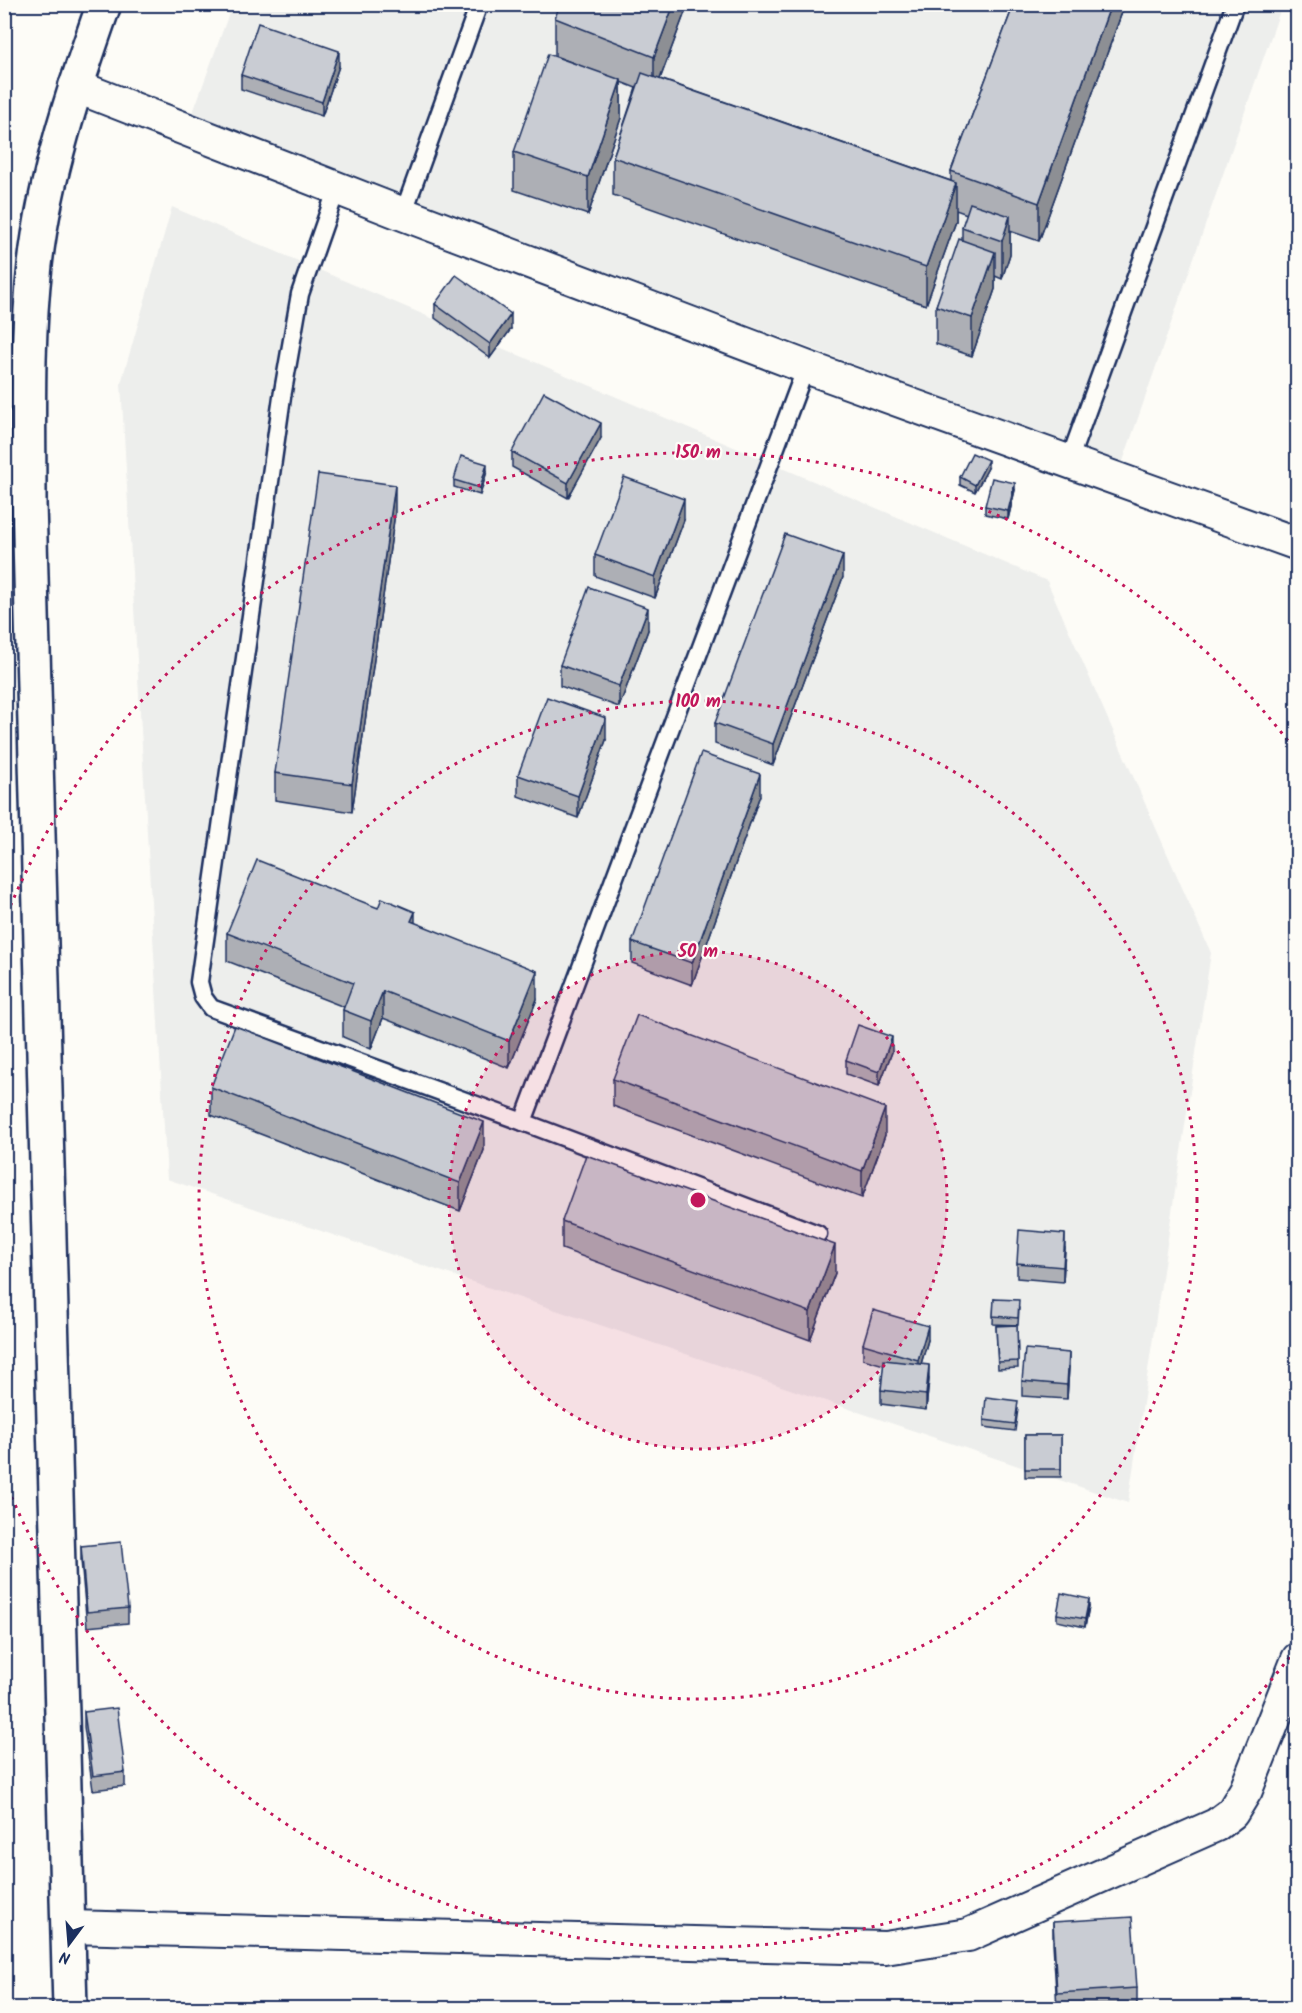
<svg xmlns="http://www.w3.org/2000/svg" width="1302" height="2013" font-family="Kalam,sans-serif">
<rect width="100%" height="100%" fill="#fdfcf7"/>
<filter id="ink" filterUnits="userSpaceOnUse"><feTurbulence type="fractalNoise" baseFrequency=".0167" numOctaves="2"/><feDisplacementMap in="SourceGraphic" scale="12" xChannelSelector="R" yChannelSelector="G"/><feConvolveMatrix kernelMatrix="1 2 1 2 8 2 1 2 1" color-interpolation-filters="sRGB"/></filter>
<g filter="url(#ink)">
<g fill="#edeeec">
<polygon points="232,5 1282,5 1122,464 191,118"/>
<polygon points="172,207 1047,581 1211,953 1128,1503 167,1179 121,383"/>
</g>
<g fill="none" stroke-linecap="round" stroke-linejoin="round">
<g stroke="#1b2f5e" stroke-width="21">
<g id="service">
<polyline points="337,188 300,294 282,397 199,982 203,997 211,1008 523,1122 818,1234"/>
<polyline points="403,214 479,4"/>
<polyline points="1069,461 1235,4"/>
<polyline points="523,1122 806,367"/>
</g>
</g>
<g stroke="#1b2f5e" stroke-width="36">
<g id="minor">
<polyline points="75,86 403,214 806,367 1298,544"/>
<polyline points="68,1927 885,1948 968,1935 1216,1825 1232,1813 1246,1790 1298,1659"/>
</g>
</g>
<g stroke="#1b2f5e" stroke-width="38">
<path id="secondary" d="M70,2008L29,503C29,424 26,344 35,265C45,176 74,89 104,4"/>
</g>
<use href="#service" stroke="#fdfcf7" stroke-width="16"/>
<use href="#minor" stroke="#fdfcf7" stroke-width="32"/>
<use href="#secondary" stroke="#fdfcf7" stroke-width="33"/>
</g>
<g fill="#adafb5" stroke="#1b2f5e" stroke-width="1.5">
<polygon points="688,4 660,79 951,181 951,171 1014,4 1125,4 1039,241 1010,231 1010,254 1002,279 995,276 995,289 972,356 936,344 936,306 962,241 962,227 967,214 956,210 956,221 926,305 613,195 613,157 636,88 621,82 621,118 588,215 514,190 514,152 579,65 555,56 555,18"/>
<polygon points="339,66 322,116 241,89 241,75"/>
<polygon points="435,304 511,329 490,358 435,318"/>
<polygon points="601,438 568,498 512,467 512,452"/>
<polygon points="988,468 975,492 960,485 960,477"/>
<polygon points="487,471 480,495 454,487 454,480"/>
<polygon points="1015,490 1008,519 985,514 985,506"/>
<polygon points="395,513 352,812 275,800 275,773"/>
<polygon points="684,520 655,598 595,576 595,555"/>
<polygon points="843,577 773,765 715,744 715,723"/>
<polygon points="648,630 619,707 560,686 560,665"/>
<polygon points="606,740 578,818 518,796 518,775"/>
<polygon points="760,795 692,985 632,963 632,942"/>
<polygon points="415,923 537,999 509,1068 383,1018 371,1049 343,1037 343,1010 344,1007 227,961 227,933"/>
<polygon points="892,1052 879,1086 846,1074 846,1060"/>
<polygon points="613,1079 885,1135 862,1198 613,1106"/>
<polygon points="211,1087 484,1150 460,1211 211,1115"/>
<polygon points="562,1221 835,1273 810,1340 562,1249"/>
<polygon points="1065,1248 1063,1282 1017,1278 1017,1263"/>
<polygon points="994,1299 1019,1308 1018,1325 993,1324"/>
<polygon points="1017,1325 1018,1368 998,1369 996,1326"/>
<polygon points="928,1340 921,1364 929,1379 926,1410 881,1404 881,1390 884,1365 863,1359 863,1344"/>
<polygon points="1069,1367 1067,1399 1022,1396 1022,1381"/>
<polygon points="1018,1409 1015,1431 984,1427 984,1420"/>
<rect x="1025" y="1435" width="36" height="42"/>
<polygon points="81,1546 128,1608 128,1623 87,1627 81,1560"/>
<polygon points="1089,1606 1085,1627 1057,1621 1057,1614"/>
<polygon points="84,1712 125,1772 125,1786 93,1790 84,1727"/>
<polygon points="1053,1922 1137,1988 1137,2008 1057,2008 1053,1943"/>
</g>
<g fill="#8d8f94" stroke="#1b2f5e" stroke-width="1.5">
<polygon points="674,4 688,4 654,95 654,57"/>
<polygon points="1111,4 1125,4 1039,241 1039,203"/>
<polygon points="339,51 339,66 322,116 322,102"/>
<polygon points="621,80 621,118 588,215 588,177"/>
<polygon points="956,183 956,221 926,305 926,267"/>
<polygon points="1010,216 1010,254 1002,279 1002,241"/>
<polygon points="995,252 995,289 972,356 972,318"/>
<polygon points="511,314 511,329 490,358 490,344"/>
<polygon points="601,423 601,438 568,498 568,483"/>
<polygon points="988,460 988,468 975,492 975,485"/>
<polygon points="487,464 487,471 480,495 480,488"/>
<polygon points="1015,483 1015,490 1008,519 1008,511"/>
<polygon points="395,485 395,513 352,812 352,784"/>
<polygon points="684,499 684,520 655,598 655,577"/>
<polygon points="843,555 843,577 773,765 773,744"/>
<polygon points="648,608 648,630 619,707 619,686"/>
<polygon points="606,718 606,740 578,818 578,796"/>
<polygon points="760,774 760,795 692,985 692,963"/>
<polygon points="415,912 415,939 411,921"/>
<polygon points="537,971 537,999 509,1068 509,1041"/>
<polygon points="383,991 383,1018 371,1049 371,1021"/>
<polygon points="892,1037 892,1052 879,1086 879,1072"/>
<polygon points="885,1108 885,1135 862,1198 862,1171"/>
<polygon points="484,1122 484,1150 460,1211 460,1183"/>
<polygon points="1065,1234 1065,1248 1063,1282 1063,1267"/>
<polygon points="835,1245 835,1273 810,1340 810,1312"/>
<polygon points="928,1326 928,1340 918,1374 918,1360"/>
<polygon points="1069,1353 1069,1367 1067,1399 1067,1385"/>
<polygon points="929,1365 929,1379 926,1410 926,1395"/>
<polygon points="1089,1599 1089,1606 1085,1627 1085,1619"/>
</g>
<g fill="#c9ccd3" stroke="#1b2f5e" stroke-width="1.5">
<polygon points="560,4 674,4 654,57 555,18"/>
<polygon points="1014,4 1111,4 1039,203 951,171"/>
<polygon points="258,23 339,51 322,102 241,75"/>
<polygon points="548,54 621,80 588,177 514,152"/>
<polygon points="642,73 956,183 926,267 613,157"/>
<polygon points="970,203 1010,216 1002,241 962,227"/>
<polygon points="959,239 995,252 972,318 936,306"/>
<polygon points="456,275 511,314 490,344 435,304"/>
<polygon points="544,392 601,423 568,483 512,452"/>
<polygon points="972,453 988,460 975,485 960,477"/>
<polygon points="461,456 487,464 480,488 454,480"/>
<polygon points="318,474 395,485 352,784 275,773"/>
<polygon points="624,477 684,499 655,577 595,555"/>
<polygon points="992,478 1015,483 1008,511 985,506"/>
<polygon points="785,534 843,555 773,744 715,723"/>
<polygon points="589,587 648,608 619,686 560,665"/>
<polygon points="547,697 606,718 578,796 518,775"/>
<polygon points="701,753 760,774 692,963 632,942"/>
<polygon points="257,860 378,908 382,898 415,912 411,921 537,971 509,1041 383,991 371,1021 343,1010 353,983 227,933"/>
<polygon points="637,1015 885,1108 862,1171 613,1079"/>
<polygon points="858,1025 892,1037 879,1072 846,1060"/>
<polygon points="235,1026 484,1122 460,1183 211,1087"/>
<polygon points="586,1155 835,1245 810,1312 562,1221"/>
<polygon points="1019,1230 1065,1234 1063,1267 1017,1263"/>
<polygon points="994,1299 1019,1300 1018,1318 993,1316"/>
<polygon points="873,1310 928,1326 918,1360 863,1344"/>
<polygon points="1017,1325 1018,1361 998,1362 996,1326"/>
<polygon points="1025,1349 1069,1353 1067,1385 1022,1381"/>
<polygon points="884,1360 929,1365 926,1395 881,1390"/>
<polygon points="986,1397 1018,1401 1015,1424 984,1420"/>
<rect x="1025" y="1435" width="36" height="34"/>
<polygon points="121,1542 128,1608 87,1612 81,1546"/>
<polygon points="1061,1593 1089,1599 1085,1619 1057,1614"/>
<polygon points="117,1708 125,1772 93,1776 84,1712"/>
<polygon points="1132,1917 1137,1988 1057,1993 1053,1922"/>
</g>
</g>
<circle cx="698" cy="1200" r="249" fill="#c2185b" fill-opacity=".12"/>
<g fill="none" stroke="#c2185b" stroke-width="3" stroke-dasharray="3 6">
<circle cx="698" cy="1200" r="249"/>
<circle cx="698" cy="1200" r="499"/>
<path d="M1295 1650A748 748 0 0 1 7 1486M7 914A748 748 0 0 1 1295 750"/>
</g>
<circle cx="698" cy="1200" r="9" fill="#c2185b" stroke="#fdfcf7" stroke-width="3"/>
<g font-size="18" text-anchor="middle" font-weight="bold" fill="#c2185b" stroke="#fdfcf7" stroke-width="4.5" stroke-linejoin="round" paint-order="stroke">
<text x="698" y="458">150 m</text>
<text x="698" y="707">100 m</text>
<text x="698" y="957">50 m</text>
</g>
<rect width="1302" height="2013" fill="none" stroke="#fdfcf7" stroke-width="24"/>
<rect x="12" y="12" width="1278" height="1989" fill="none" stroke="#1b2f5e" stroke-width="2" filter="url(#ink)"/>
<g transform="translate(69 1944) rotate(196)" stroke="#fdfcf7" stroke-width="4.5" paint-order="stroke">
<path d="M0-4.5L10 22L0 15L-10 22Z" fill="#1b2f5e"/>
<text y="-9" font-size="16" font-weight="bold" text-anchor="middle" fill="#1b2f5e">N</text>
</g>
</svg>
